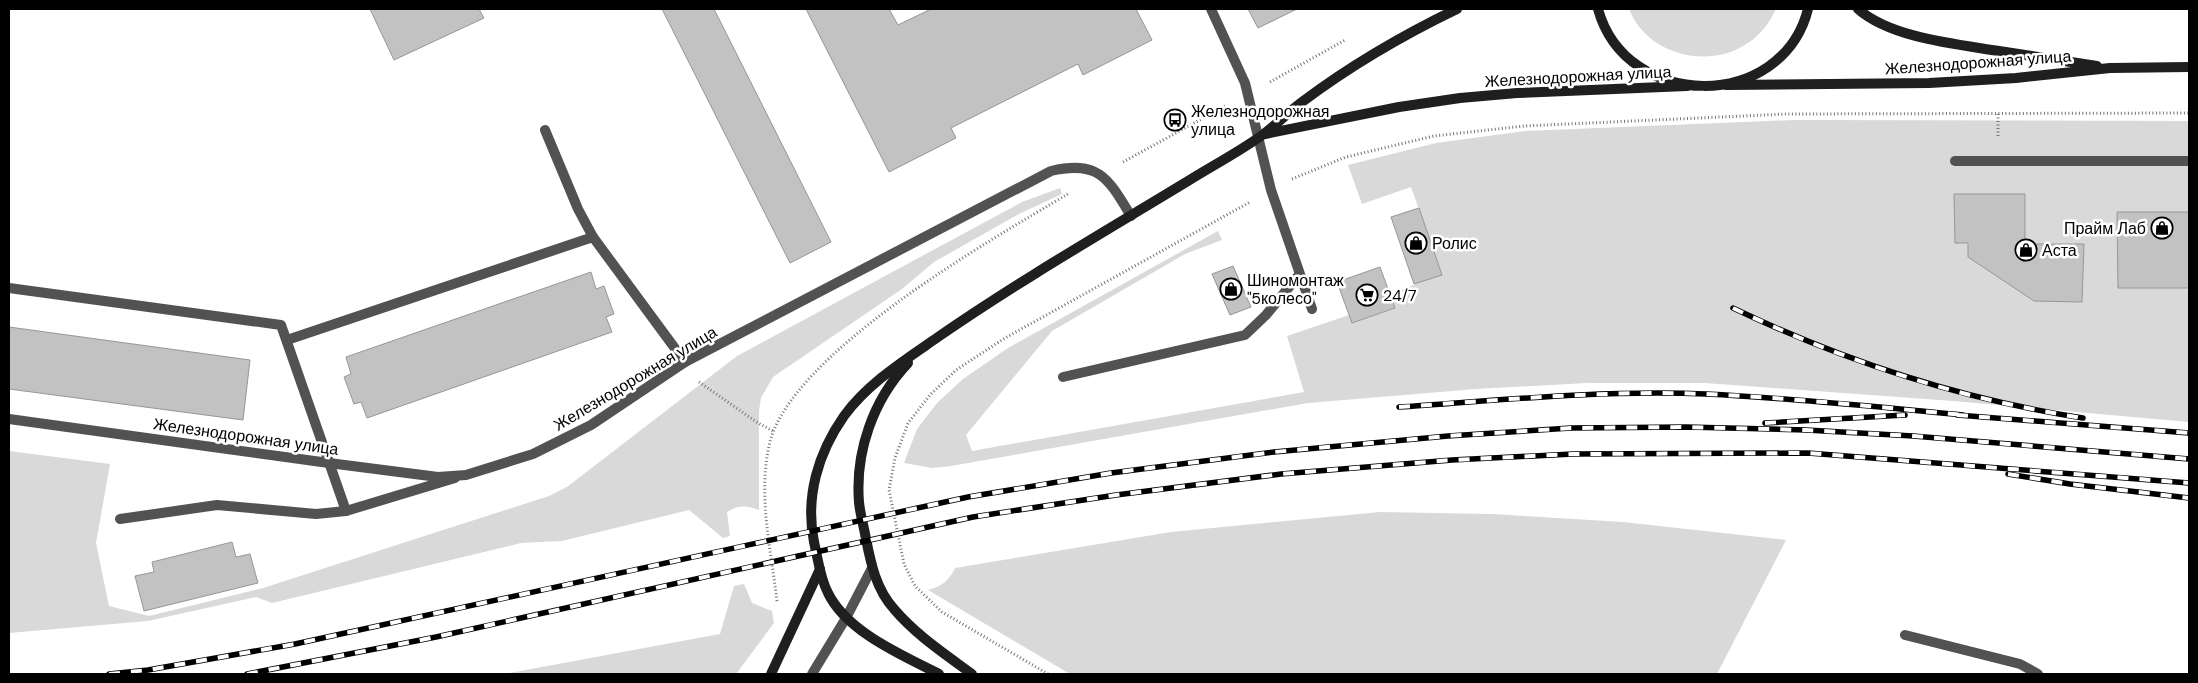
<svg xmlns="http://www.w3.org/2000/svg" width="2198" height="683" font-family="'DM Sans',sans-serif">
<rect width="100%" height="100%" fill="#fff"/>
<g fill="#d9d9d9">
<path d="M1629,9H1776C1769,24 1758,38 1743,46C1704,69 1646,53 1629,9Z"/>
<polygon points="1794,120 2189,121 2189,422 1953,401 1705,383 1587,383 1476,389 1308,403 951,466 932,468 904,463 917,429 938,402 963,379 1008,348 1218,231 1222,240 1185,254 1052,331 966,435 972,451 1304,392 1287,336 1349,315 1352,323 1394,309 1390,294 1442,274 1411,187 1362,204 1348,165 1436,143 1525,131"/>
<path d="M1060,188L1062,194L1019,214L934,262L902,289L773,377L761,398L759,411V510C746,505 738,505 727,512L730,536L723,538L689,510L562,541L521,543L272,603L256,597L148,621L9,633V451L110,464L96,543L109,606L149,616L263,588L549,496L567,487L737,356L1022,202Z"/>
<path d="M1380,512L1491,514L1623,522L1786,540L1717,674H1070L928,590C942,586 949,581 955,568L1171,532Z"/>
<polygon points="744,584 752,603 772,611 774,623 736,674 504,674 720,634 734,586"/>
</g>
<g fill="#c2c2c2" stroke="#969696">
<polygon points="370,9 479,9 484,18 394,60"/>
<polygon points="662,9 714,9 831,242 790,263"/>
<polygon points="806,9 889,9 898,25 931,9 1136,9 1152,40 1083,75 1078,64 951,128 956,138 889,172"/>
<polygon points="1248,9 1297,9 1258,28"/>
<polygon points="1954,194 2025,194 2025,244 2084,244 2082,302 2034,301 1968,257 1968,243 1955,243"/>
<polygon points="1419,208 1442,275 1414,284 1391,217"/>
<polygon points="2117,212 2189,212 2189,288 2118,288"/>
<polygon points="1233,266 1251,307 1230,315 1212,274"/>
<polygon points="1380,267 1395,308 1352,323 1337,282"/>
<polygon points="591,272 596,289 604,286 614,314 606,317 612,332 367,418 361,402 354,404 344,377 351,374 346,357"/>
<polygon points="9,327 250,360 243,420 9,389"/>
<polygon points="232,542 236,557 250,554 258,583 144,611 135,576 154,572 152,562"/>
</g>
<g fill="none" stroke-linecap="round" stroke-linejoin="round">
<g stroke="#747474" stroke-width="3" stroke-dasharray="1 2.5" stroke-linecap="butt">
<polyline points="1270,82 1345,40"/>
<polyline points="1998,114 1998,138"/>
<polyline points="1123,162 1227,105"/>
<polyline points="1292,179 1346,157 1434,136 1524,126 1786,114 2189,113"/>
<polyline points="699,382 758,423 773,431"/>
<path d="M777,601C771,550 758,497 769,446C787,356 990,240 1068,194"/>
<polyline points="1048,674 942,612 915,586 904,564 889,490 895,458 908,423 930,395 956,370 1005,338 1250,202"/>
</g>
<g stroke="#525252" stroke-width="10">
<polyline points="1211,9 1245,83 1271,190 1312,309"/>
<polyline points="545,130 578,209 593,237 685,362"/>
<polyline points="1955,161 2189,161"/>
<polyline points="9,288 281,325 346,511"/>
<polyline points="287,340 593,237"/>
<polyline points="1063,377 1245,335 1266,315 1299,275"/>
<polyline points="9,419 329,463"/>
<polyline points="120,519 217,505 316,514 346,511 455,478"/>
<polyline points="1905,635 2020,664 2038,674"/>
</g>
<g stroke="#525252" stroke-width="10">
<path d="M329,463L438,477L466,475L533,454L591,425L685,362L1051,171C1099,160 1108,178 1131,216"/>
<polyline points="812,674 846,618 872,568"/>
</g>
<g stroke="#1f1f1f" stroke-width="10">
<path d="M1598,9C1626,111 1782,112 1808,9"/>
<path d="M1858,9C1891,38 1956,44 1999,51C2032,56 2064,61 2097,66"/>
<polyline points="1726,85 1929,83 2016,78 2110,68 2189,67"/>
<polyline points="1265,134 1399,107 1460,98 1517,93 1687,86"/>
<path d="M908,363C873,400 855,452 859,502C860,514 864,527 866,539C871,564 876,589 894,609C916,635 945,654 972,674"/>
<polyline points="771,674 820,569"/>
<path d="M939,674C902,655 847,632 828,593C820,578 818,559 814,542C805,497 818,453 844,416C868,383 905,360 938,337C1019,281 1104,232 1188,181C1212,166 1237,153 1261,136C1275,126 1287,113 1302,102C1350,66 1403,35 1457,9"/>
</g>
<g stroke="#000" stroke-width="5.5">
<g id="rail">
<path d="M1733,308C1846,362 1960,399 2083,418"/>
<path d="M1399,407C1501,400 1604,390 1706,394C1792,398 1878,407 1963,415"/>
<polyline points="1957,415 2189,433"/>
<polyline points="1765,423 1905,415"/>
<polyline points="2008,474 2070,484 2189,498"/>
<polyline points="109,674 148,670 295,644 968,497 1111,473 1274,452 1448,436 1571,428 1686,427 1806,430 1913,436 2189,459"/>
<polyline points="247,674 436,637 973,517 1116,495 1281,474 1452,460 1573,454 1808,453 2189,483"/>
</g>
</g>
<use href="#rail" stroke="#fff" stroke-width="4" stroke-dasharray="11" stroke-linecap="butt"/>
</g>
<defs>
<g id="bus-ring" transform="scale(1.125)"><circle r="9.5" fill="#fff" stroke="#000" stroke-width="1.5"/><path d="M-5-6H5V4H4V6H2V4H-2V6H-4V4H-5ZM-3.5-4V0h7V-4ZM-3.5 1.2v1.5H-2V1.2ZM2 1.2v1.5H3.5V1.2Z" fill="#000"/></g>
<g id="shop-ring" transform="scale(1.125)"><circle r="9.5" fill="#fff" stroke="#000" stroke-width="1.5"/><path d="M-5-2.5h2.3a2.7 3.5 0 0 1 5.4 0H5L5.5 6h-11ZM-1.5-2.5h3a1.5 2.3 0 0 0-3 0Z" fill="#000"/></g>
<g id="supermarket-ring" transform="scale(1.125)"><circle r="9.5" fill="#fff" stroke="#000" stroke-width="1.5"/><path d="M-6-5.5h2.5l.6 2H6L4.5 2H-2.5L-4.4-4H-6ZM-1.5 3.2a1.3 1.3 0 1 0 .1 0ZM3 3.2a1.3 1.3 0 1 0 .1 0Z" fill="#000"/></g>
</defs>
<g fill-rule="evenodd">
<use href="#bus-ring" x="1175" y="120"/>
<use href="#shop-ring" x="2162" y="228"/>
<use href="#shop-ring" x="1416" y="243"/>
<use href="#shop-ring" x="2026" y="250"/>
<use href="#shop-ring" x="1231" y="289"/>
<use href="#supermarket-ring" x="1367" y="295"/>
</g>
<g text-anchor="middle" stroke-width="5" stroke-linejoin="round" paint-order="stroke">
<g font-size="16" fill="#000" stroke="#fff">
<text transform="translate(1978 62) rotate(-4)" y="6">Железнодорожная улица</text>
<text transform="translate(1578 76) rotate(-3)" y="6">Железнодорожная улица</text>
<text transform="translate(635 378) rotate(-31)" y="6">Железнодорожная улица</text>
<text transform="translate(246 436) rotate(8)" y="6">Железнодорожная улица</text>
</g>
<g font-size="16" fill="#000" stroke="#fff" text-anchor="start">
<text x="1191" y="117">Железнодорожная<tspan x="1191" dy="18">улица</tspan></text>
<text x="2146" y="234" text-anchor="end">Прайм Лаб</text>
<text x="1432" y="249">Ролис</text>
<text x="2042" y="256">Аста</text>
<text x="1247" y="286">Шиномонтаж<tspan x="1247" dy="18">"5колесо"</tspan></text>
<text x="1383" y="301">24/7</text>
</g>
</g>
<rect width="2198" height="683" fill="none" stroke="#000000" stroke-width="20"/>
</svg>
